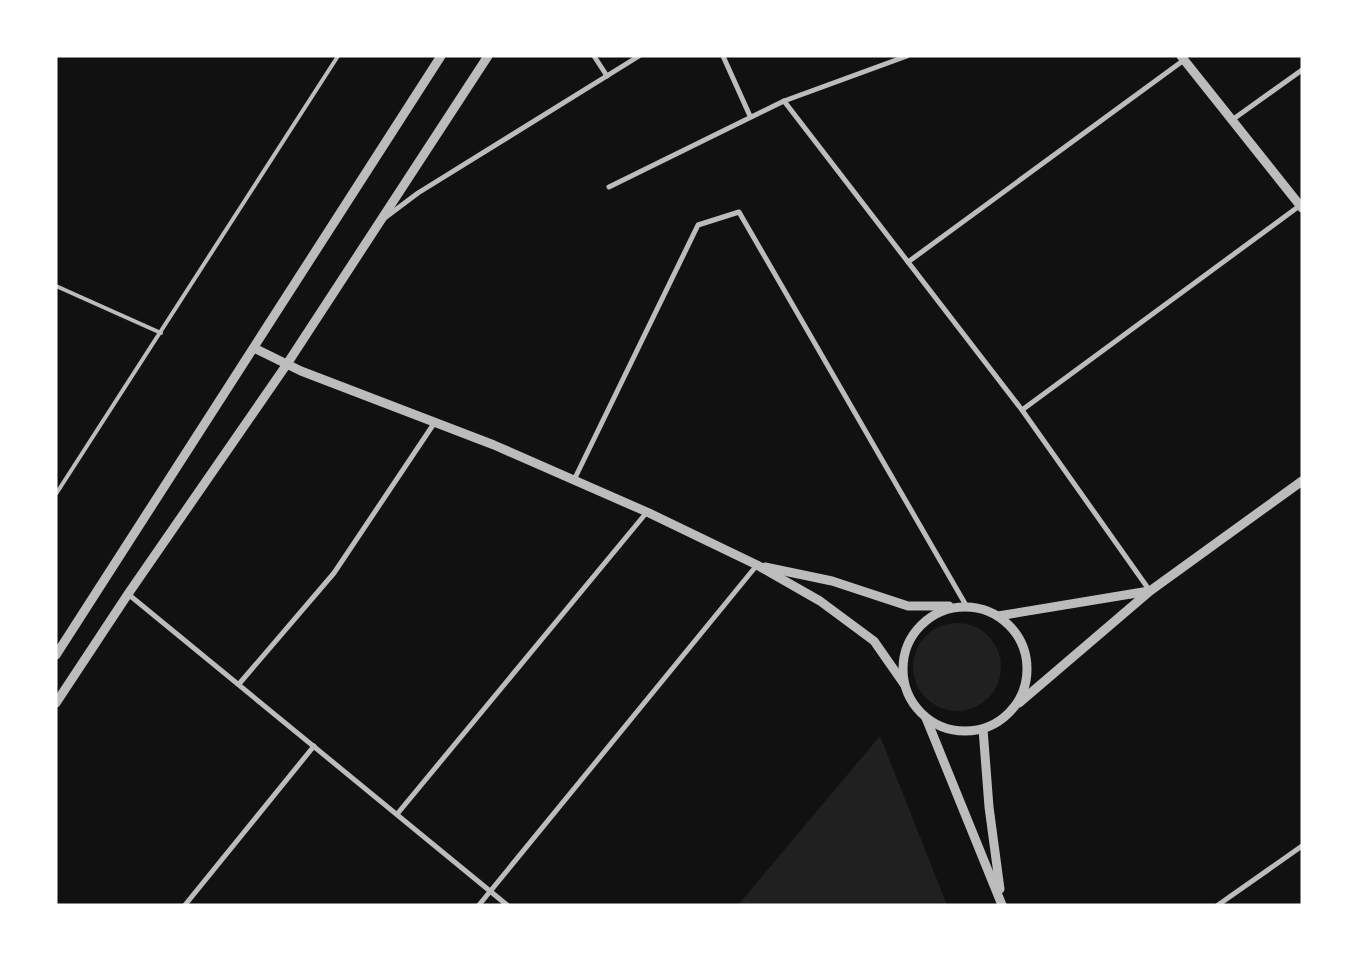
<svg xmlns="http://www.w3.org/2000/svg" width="1358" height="961" font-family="Quicksand,sans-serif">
<rect width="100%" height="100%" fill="#111"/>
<g fill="#202020">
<circle cx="957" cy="667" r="44"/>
<polygon points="880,736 947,905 738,905"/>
</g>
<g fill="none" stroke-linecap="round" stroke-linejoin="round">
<g stroke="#bcbcbc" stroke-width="4">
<polyline points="56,286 161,333"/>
<polyline points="56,494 338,56"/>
</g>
<g stroke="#bcbcbc" stroke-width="5">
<polyline points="594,56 607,76"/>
<polyline points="723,56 750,116"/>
<polyline points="784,101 1022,410 1150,591"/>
<polyline points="1232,120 1302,70"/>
<polyline points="609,187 784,101 907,56"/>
<polyline points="386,217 418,193 639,56"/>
<polyline points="908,262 1184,60"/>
<polyline points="1022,410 1302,204"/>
<polyline points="574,480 698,225 739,212 967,607"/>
<polyline points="128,594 507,905"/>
<polyline points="239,684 334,573 435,422"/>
<polyline points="398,813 647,512"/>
<polyline points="185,905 314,746"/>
<polyline points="479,905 757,565"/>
<polyline points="1218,905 1302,846"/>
</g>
<g stroke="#bcbcbc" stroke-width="9">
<polyline points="1181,56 1302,208"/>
<polyline points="254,348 301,371 494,445 647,512 757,565 820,601 874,641 904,684"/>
<polyline points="765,567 832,581 908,606 949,606"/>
<circle cx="965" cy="669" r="62"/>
<polyline points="998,616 1149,591"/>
<polyline points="56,655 441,56"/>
<polyline points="56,703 128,594 287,364 488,56"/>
<polyline points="1019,703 1150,591 1302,481"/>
<polyline points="926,718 1002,905"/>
<polyline points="983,729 989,807 1000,889"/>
</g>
</g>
<rect width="1358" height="961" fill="none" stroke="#ffffff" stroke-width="115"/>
</svg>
